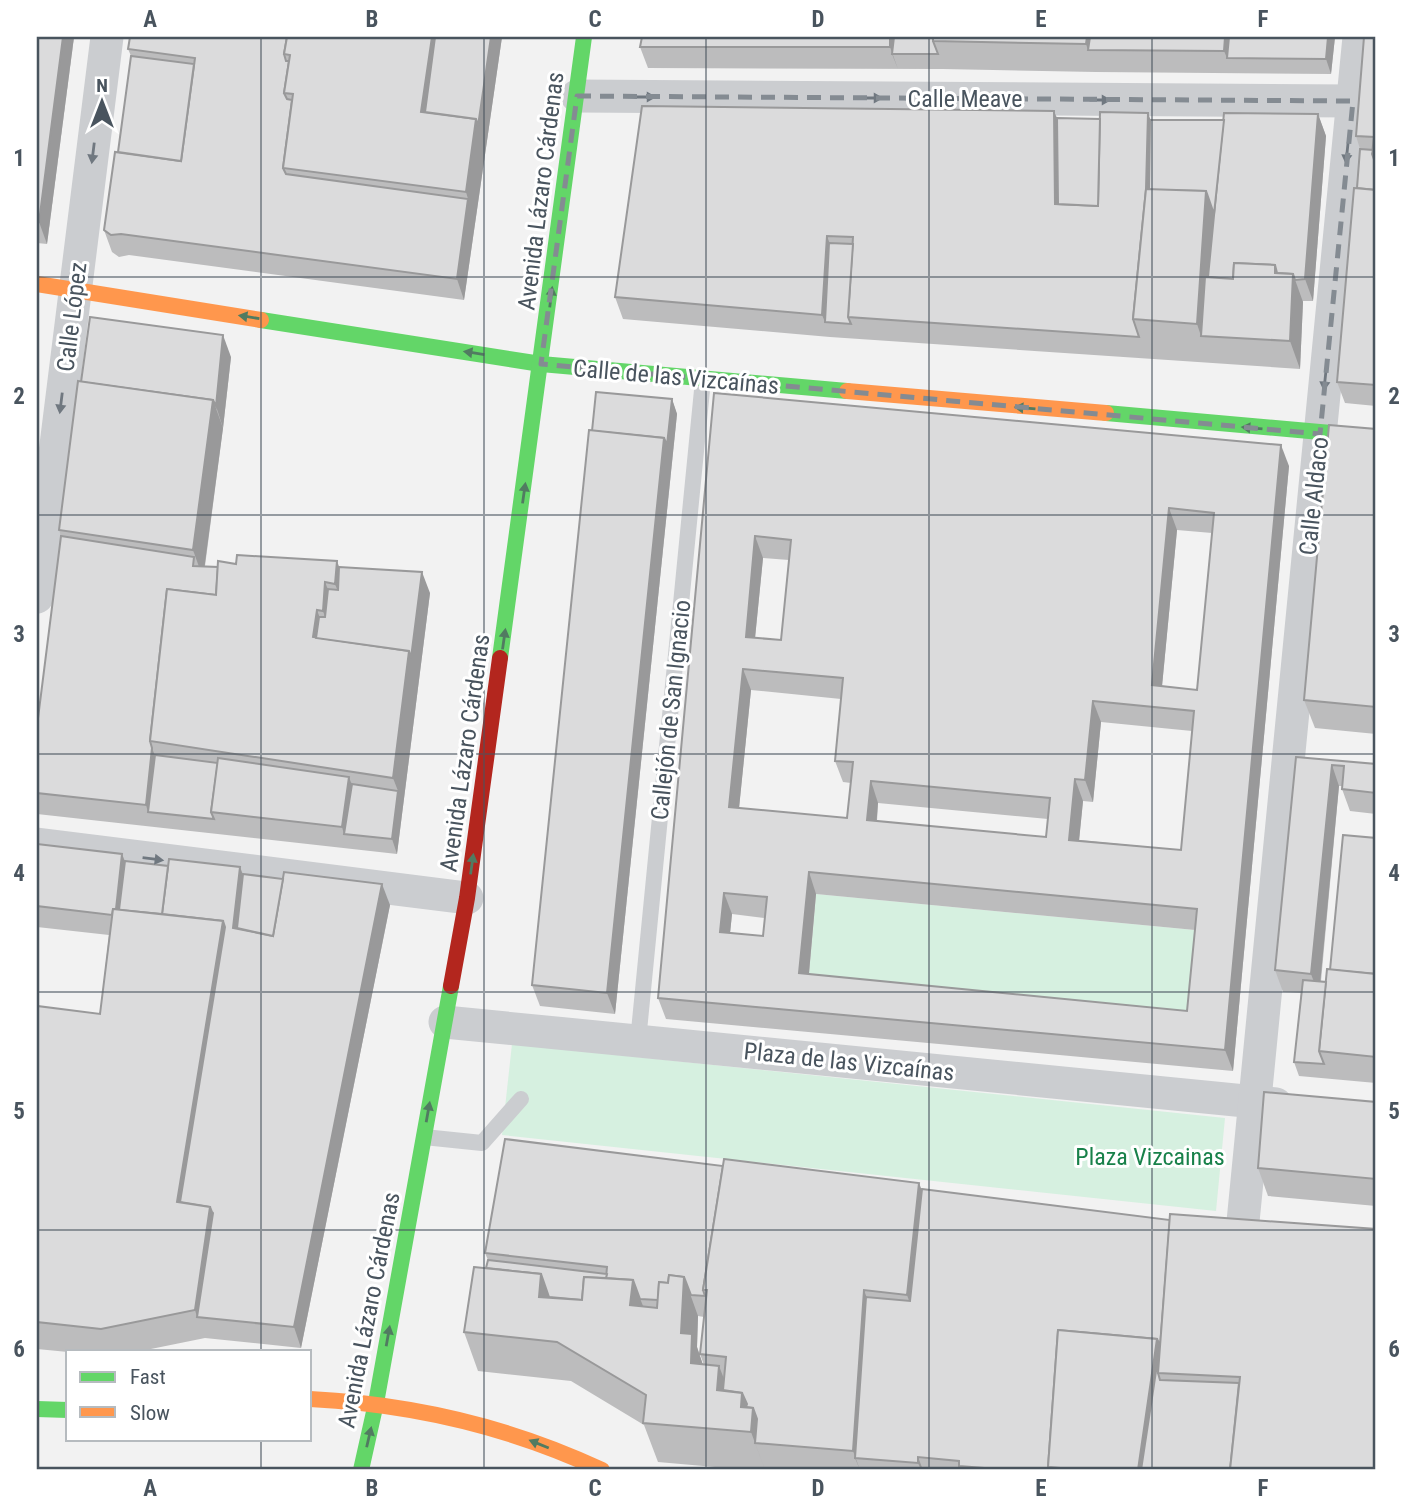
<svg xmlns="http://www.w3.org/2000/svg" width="1413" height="1507" font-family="'Roboto Condensed',sans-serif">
<rect width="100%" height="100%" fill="#f2f2f2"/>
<g fill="#d6f0e0">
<polygon points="816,894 1205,931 1195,1032 807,995"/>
<polygon points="512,1044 1225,1118 1216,1211 502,1135"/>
</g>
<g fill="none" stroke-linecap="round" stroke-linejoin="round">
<g stroke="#cbcdd0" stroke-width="16">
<polyline points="638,1041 703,380"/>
<polyline points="424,1137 482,1143 521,1099"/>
</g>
<g stroke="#cbcdd0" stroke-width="33">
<polyline points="577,96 1353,101"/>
<polyline points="37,597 107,37"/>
<polyline points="37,844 467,898"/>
<polyline points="445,1022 1276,1104"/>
<polyline points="1242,1232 1359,37"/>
</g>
<g stroke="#63d668" stroke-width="16">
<polyline points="261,320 541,364 847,391"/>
<polyline points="1106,413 1376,437"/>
<polyline points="500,658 584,37"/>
<polyline points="37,1409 68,1410"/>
<polyline points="361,1470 376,1403 451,986"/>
</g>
<g stroke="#ff974d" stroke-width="16">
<polyline points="37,284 261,320"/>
<polyline points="847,391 1106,413"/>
<path d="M310,1399C413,1404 508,1426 602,1470"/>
</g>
<polyline stroke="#b3261e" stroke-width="16" points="451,986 467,898 500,658"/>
</g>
<g fill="#bcbcbd" fill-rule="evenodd">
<polygon points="37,37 74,37 47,244 37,243"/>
<polygon points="130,37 502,37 464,300 129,255 119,257 112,252 104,230 118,152 131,56 128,49"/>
<polygon points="642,37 1335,37 1331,74 1096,72 943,69 648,68 640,47"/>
<polygon points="1376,37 1376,406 1345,403 1337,382 1360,149 1356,136"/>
<polygon points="1054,111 1057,118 1150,120 1224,120 1318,114 1326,136 1313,301 1303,301 1300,369 830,337 623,319 615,297"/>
<polygon points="231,357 223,428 205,566 218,567 236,564 339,567 430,593 397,854 37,814 37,726 61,536 59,530 81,382"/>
<path d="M714,393L1289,466L1233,1071L666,1019L658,998ZM1177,530L1212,533L1197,690L1162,686ZM763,558L789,560L781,640L755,638ZM751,690L841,699L835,761L843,782L851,783L847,818L739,808ZM1101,722L1192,731L1181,850L1079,840L1083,801L1093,802ZM878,803L1048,819L1046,837L877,821ZM816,894L1195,930L1187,1011L809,974ZM732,914L765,918L763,936L730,933Z"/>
<polygon points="672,399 677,414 615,1014 540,1006 532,985 592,431"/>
<polygon points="1376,429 1376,734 1315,728 1304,700"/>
<polygon points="1296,757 1376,764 1376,814 1350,811 1342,789 1342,786 1339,786 1321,981 1326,982 1376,838 1376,1083 1299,1076 1294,1062 1301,993 1283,992 1275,970"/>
<polygon points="37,844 122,854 125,861 168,866 240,867 243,874 390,905 301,1348 205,1338 141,1351 68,1351 68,1352 37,1349 37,1006 100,1014 109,935 37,927"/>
<polygon points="1376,1102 1376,1206 1268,1196 1258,1168"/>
<path d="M922,1189L1170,1220L1376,1470H749L658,1462L644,1425L571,1381L478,1371L464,1332L486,1268L488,1260L485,1253ZM698,1316L704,1317L700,1354L704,1365H703L697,1347Z"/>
</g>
<g fill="#99999a">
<polygon points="63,37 74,37 47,244 39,222"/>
<polygon points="432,37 446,37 434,120 421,112"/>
<polygon points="491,37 502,37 464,300 457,279 468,199 466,192 476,119"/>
<polygon points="890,37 899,37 892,54 898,69 890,47"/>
<polygon points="1087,37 1100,37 1088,50 1086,44"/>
<polygon points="1225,37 1235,37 1227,58 1224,51"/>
<polygon points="1328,37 1335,37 1331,74 1326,59"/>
<polygon points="1054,111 1062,132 1063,211 1055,204"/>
<polygon points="1148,113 1156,134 1149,214 1146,207"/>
<polygon points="1318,114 1326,136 1313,301 1305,279"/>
<polygon points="1206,191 1215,216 1201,336 1197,324"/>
<polygon points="827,236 835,258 825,322 822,315"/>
<polygon points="1293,274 1303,302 1300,369 1290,341"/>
<polygon points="223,335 231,357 223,428 216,406"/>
<polygon points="672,399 677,414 615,1014 607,993 664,438"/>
<polygon points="213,400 223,428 203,578 193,550"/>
<polygon points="1281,445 1289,466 1233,1071 1225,1050"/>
<polygon points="1169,508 1177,530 1160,707 1152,685"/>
<polygon points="755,536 763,558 753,658 746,637"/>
<polygon points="337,561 347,589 346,612 335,584"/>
<polygon points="422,572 430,593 397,854 392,839 398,791 393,778 409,651"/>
<polygon points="325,582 336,610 333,639 323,611"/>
<polygon points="317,610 327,638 313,637"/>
<polygon points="743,669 751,690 737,828 729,807"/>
<polygon points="1093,701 1101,722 1093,802 1085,780"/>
<polygon points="152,748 160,769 148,812 146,805"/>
<polygon points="1332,765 1339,786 1319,995 1311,974"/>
<polygon points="349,777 357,799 344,834 342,827"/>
<polygon points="1075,779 1083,801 1077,861 1069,840"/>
<polygon points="871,781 878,803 875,841 867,820"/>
<polygon points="122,854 130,875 124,922 115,915"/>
<polygon points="240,867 248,889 236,935 233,928"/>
<polygon points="809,872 816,894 807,995 799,973"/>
<polygon points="382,884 390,905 301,1348 294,1327"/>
<polygon points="724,893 732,914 728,953 720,932"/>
<polygon points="223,921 233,949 179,1208 177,1202"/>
<polygon points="919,1183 930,1211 917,1323 907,1295"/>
<polygon points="210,1207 220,1234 197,1317 195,1310"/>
<polygon points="541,1274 555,1313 539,1297"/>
<polygon points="684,1277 698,1316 697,1347 706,1374 691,1363 681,1333"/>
<polygon points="633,1280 648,1319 630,1305"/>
<polygon points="864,1290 874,1318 855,1458 860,1470 853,1451"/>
<polygon points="1157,1339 1162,1353 1158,1373 1152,1470 1138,1470"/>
<polygon points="719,1366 733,1402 717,1390"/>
<polygon points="742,1393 752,1419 741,1407"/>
<polygon points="753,1408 766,1444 755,1443 765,1470 751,1432"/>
<polygon points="918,1457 923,1470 921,1470 918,1463"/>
</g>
<g fill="#dbdbdc" stroke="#99999a" stroke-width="2" fill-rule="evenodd">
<polygon points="37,37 63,37 39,222 37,222"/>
<polygon points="130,37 287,37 284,54 286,61 289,61 284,93 287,99 292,100 283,168 286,174 468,199 457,279 121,234 111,235 104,230 115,152 181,161 195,58 128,49"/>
<polygon points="287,37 432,37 421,112 476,119 466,192 283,168 293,94 284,93 290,55 284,54"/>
<polygon points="435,37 491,37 478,126 476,119 425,112"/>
<polygon points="642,37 890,37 890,47 640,47"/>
<polygon points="894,37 933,37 933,41 938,54 892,54"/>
<polygon points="933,37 1087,37 1086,44 933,41"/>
<polygon points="1090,37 1225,37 1224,51 1088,50"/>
<polygon points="1229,37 1328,37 1326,59 1227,58"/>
<polygon points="1364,37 1376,37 1376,155 1372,154 1374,137 1356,136"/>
<polygon points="131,56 194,64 181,161 118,152"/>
<polygon points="642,106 1054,111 1055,204 1098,206 1100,112 1148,113 1146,189 1133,319 1139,337 848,317 853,237 827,236 822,315 615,297"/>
<polygon points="1224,113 1318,114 1305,279 1295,280 1293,274 1277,273 1275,265 1234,263 1233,279 1208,277"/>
<polygon points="1057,118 1100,119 1098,206 1058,204"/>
<polygon points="1150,120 1224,120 1214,214 1206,191 1149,190"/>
<polygon points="1360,149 1373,150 1372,154 1376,165 1376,190 1357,188"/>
<polygon points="1354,188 1376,190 1376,385 1337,382"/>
<polygon points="1146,189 1206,191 1197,324 1133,319"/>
<polygon points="829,243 853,244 848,317 851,324 825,322"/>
<polygon points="1234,263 1275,265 1275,273 1293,274 1290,341 1201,336 1205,277 1233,279"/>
<polygon points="90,317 223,335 216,406 213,400 81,382"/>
<polygon points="78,381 213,400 193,550 59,530"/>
<polygon points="596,392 672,399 667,445 664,438 592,431"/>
<path d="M714,393L1281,445L1225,1050L658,998ZM1169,508L1214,513L1197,690L1152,685ZM755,536L791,540L781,640L746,637ZM743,669L843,678L835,761L853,762L847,818L729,807ZM1093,701L1194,711L1181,850L1069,840L1075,779L1085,780ZM871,781L1050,798L1046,837L867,820ZM809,872L1197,909L1187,1011L799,973ZM724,893L767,897L763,936L720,932Z"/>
<polygon points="1329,425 1376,429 1376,707 1304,700"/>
<polygon points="589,430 664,438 607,993 532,985"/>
<polygon points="61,536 194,557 193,566 218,567 216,595 167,589 150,741 152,748 146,805 37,793 37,726"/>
<polygon points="237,555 337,561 335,584 325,582 323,611 317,610 313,637 409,651 393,778 150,741 167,589 216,595 218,561 236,564"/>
<polygon points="339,567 422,572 411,658 409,651 316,638 319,617 325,617 328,589 338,590"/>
<polygon points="155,755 218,763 211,812 214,819 148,812"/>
<polygon points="1296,757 1376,764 1376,793 1342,789 1344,766 1332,765 1311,974 1275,970"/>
<polygon points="218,758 349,777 342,827 211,812"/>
<polygon points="352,784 398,791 392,839 344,834"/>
<polygon points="1343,835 1376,838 1376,974 1330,970"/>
<polygon points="37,844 122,854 116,909 113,909 112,915 37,906"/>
<polygon points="169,859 240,867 233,928 273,936 284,872 382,884 294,1327 197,1317 213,1213 212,1212 210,1207 180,1202 225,927 223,921 162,914"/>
<polygon points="125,861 168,866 162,914 119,910"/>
<polygon points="243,874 283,879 273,936 237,928"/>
<polygon points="113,909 223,921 177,1202 210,1207 195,1310 101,1329 37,1322 37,1006 100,1014"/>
<polygon points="1327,969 1376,974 1376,1057 1319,1051"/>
<polygon points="1303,980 1326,982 1319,1051 1324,1064 1294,1062"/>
<polygon points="1264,1092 1376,1102 1376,1179 1258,1168"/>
<polygon points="505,1139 723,1166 703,1290 705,1296 691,1295 684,1277 669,1275 668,1283 659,1282 658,1300 640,1299 633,1280 606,1278 607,1267 485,1253"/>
<polygon points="724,1159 919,1183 907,1295 864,1290 853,1451 755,1443 757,1419 753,1408 746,1407 747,1404 742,1393 723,1390 726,1357 700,1354 707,1290 703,1290"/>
<polygon points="922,1189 1170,1220 1158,1373 1160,1380 1239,1383 1230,1470 1141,1470 1160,1345 1157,1339 1058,1330 1048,1467 1049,1470 1010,1470 959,1466 959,1461 918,1457 918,1463 855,1458 866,1297 910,1301"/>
<polygon points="1170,1214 1376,1229 1376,1470 1230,1470 1240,1377 1158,1373"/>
<polygon points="488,1260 607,1274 606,1278 584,1277 582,1300 549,1297 541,1274 486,1268"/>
<polygon points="474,1267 541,1274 539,1297 582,1300 584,1277 633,1280 630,1305 657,1308 659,1282 668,1283 669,1275 684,1277 681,1333 692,1334 691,1363 719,1366 717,1390 742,1393 741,1407 753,1408 751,1432 643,1423 646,1395 557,1342 464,1332"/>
<polygon points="1058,1330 1157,1339 1138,1470 1086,1470 1048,1467"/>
</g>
<defs><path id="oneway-solid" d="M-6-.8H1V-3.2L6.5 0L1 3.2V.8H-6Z" transform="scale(1.75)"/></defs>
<g fill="#707880">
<use href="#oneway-solid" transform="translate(645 97)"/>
<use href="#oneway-solid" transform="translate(872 98)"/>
<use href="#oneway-solid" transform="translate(1100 100)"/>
<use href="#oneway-solid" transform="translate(93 153) rotate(97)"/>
<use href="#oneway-solid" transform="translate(1347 153) rotate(96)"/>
<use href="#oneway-solid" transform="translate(1325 380) rotate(96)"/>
<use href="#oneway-solid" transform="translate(61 403) rotate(97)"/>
<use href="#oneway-solid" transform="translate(153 859) rotate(7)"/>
</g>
<g fill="#517b61">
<use href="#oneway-solid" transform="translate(551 297) rotate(-83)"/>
<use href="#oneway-solid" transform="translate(249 317) rotate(-171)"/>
<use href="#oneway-solid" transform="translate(474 353) rotate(-171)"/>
<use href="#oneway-solid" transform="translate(1025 408) rotate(-175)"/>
<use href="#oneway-solid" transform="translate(1252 428) rotate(-175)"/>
<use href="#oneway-solid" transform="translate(524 493) rotate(-82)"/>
<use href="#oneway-solid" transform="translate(504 639) rotate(-82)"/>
<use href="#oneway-solid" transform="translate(472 864) rotate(-82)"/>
<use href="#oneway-solid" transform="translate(428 1112) rotate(-80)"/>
<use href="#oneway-solid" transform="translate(388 1336) rotate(-80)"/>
<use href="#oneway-solid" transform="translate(369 1437) rotate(-77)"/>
<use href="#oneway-solid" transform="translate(539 1444) rotate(-158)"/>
</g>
<path fill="none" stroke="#848b92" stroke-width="5" stroke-dasharray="14 9" stroke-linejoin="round" d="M577,96L1353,101L1320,434L541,364Z"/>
<path fill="none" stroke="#49545e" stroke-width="2" stroke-opacity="0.55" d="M261,37V1351M484,37V1470M706,37V1470M929,37V1470M1152,37V1470M37,277H1376M37,515H1376M37,754H1376M37,992H1376M37,1230H1376M261,1439V1470"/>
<g text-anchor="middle" stroke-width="6" stroke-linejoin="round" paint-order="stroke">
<g font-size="24" fill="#49545e" stroke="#fff">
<text x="965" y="107">Calle Meave</text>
<text transform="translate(541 191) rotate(-83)" y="8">Avenida Lázaro Cárdenas</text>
<text transform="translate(72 317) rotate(-83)" y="8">Calle López</text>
<text transform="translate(676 377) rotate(5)" y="8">Calle de las Vizcaínas</text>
<text transform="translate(1314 496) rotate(-84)" y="8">Calle Aldaco</text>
<text transform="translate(671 710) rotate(-84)" y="8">Callejón de San Ignacio</text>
<text transform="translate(465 753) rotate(-82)" y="8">Avenida Lázaro Cárdenas</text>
<text transform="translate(849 1062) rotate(6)" y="8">Plaza de las Vizcaínas</text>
<text transform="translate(369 1310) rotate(-79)" y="8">Avenida Lázaro Cárdenas</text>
</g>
<g font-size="24" fill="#18814a" stroke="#fff">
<text x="1150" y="1165">Plaza Vizcainas</text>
</g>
</g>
<rect width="1413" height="1507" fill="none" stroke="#ffffff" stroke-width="77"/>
<rect x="66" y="1350" width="245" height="91" fill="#ffffff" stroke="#b6bbbf" stroke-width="2"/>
<rect x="80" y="1372" width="35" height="10" fill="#63d668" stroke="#b6bbbf" stroke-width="2"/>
<text x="130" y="1384" font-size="21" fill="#49545e">Fast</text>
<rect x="80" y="1407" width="35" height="10" fill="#ff974d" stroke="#b6bbbf" stroke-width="2"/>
<text x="130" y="1420" font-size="21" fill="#49545e">Slow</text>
<g transform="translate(102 102)" stroke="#ffffff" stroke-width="5" paint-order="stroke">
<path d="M0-5L12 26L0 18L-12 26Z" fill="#49545e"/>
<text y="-10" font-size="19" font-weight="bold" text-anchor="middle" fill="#49545e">N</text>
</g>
<rect x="38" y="38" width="1336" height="1430" fill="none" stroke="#49545e" stroke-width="2.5"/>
<g font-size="23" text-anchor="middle" font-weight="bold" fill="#49545e">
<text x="150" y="27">A</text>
<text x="372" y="27">B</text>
<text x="595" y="27">C</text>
<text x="818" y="27">D</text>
<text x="1041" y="27">E</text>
<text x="1263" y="27">F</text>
<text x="19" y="166">1</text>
<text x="1394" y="166">1</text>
<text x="19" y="404">2</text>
<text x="1394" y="404">2</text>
<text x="19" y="642">3</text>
<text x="1394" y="642">3</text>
<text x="19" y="881">4</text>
<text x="1394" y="881">4</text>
<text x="19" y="1119">5</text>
<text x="1394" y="1119">5</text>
<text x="19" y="1357">6</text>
<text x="1394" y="1357">6</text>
<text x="150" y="1496">A</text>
<text x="372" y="1496">B</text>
<text x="595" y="1496">C</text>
<text x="818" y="1496">D</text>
<text x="1041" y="1496">E</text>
<text x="1263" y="1496">F</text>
</g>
</svg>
